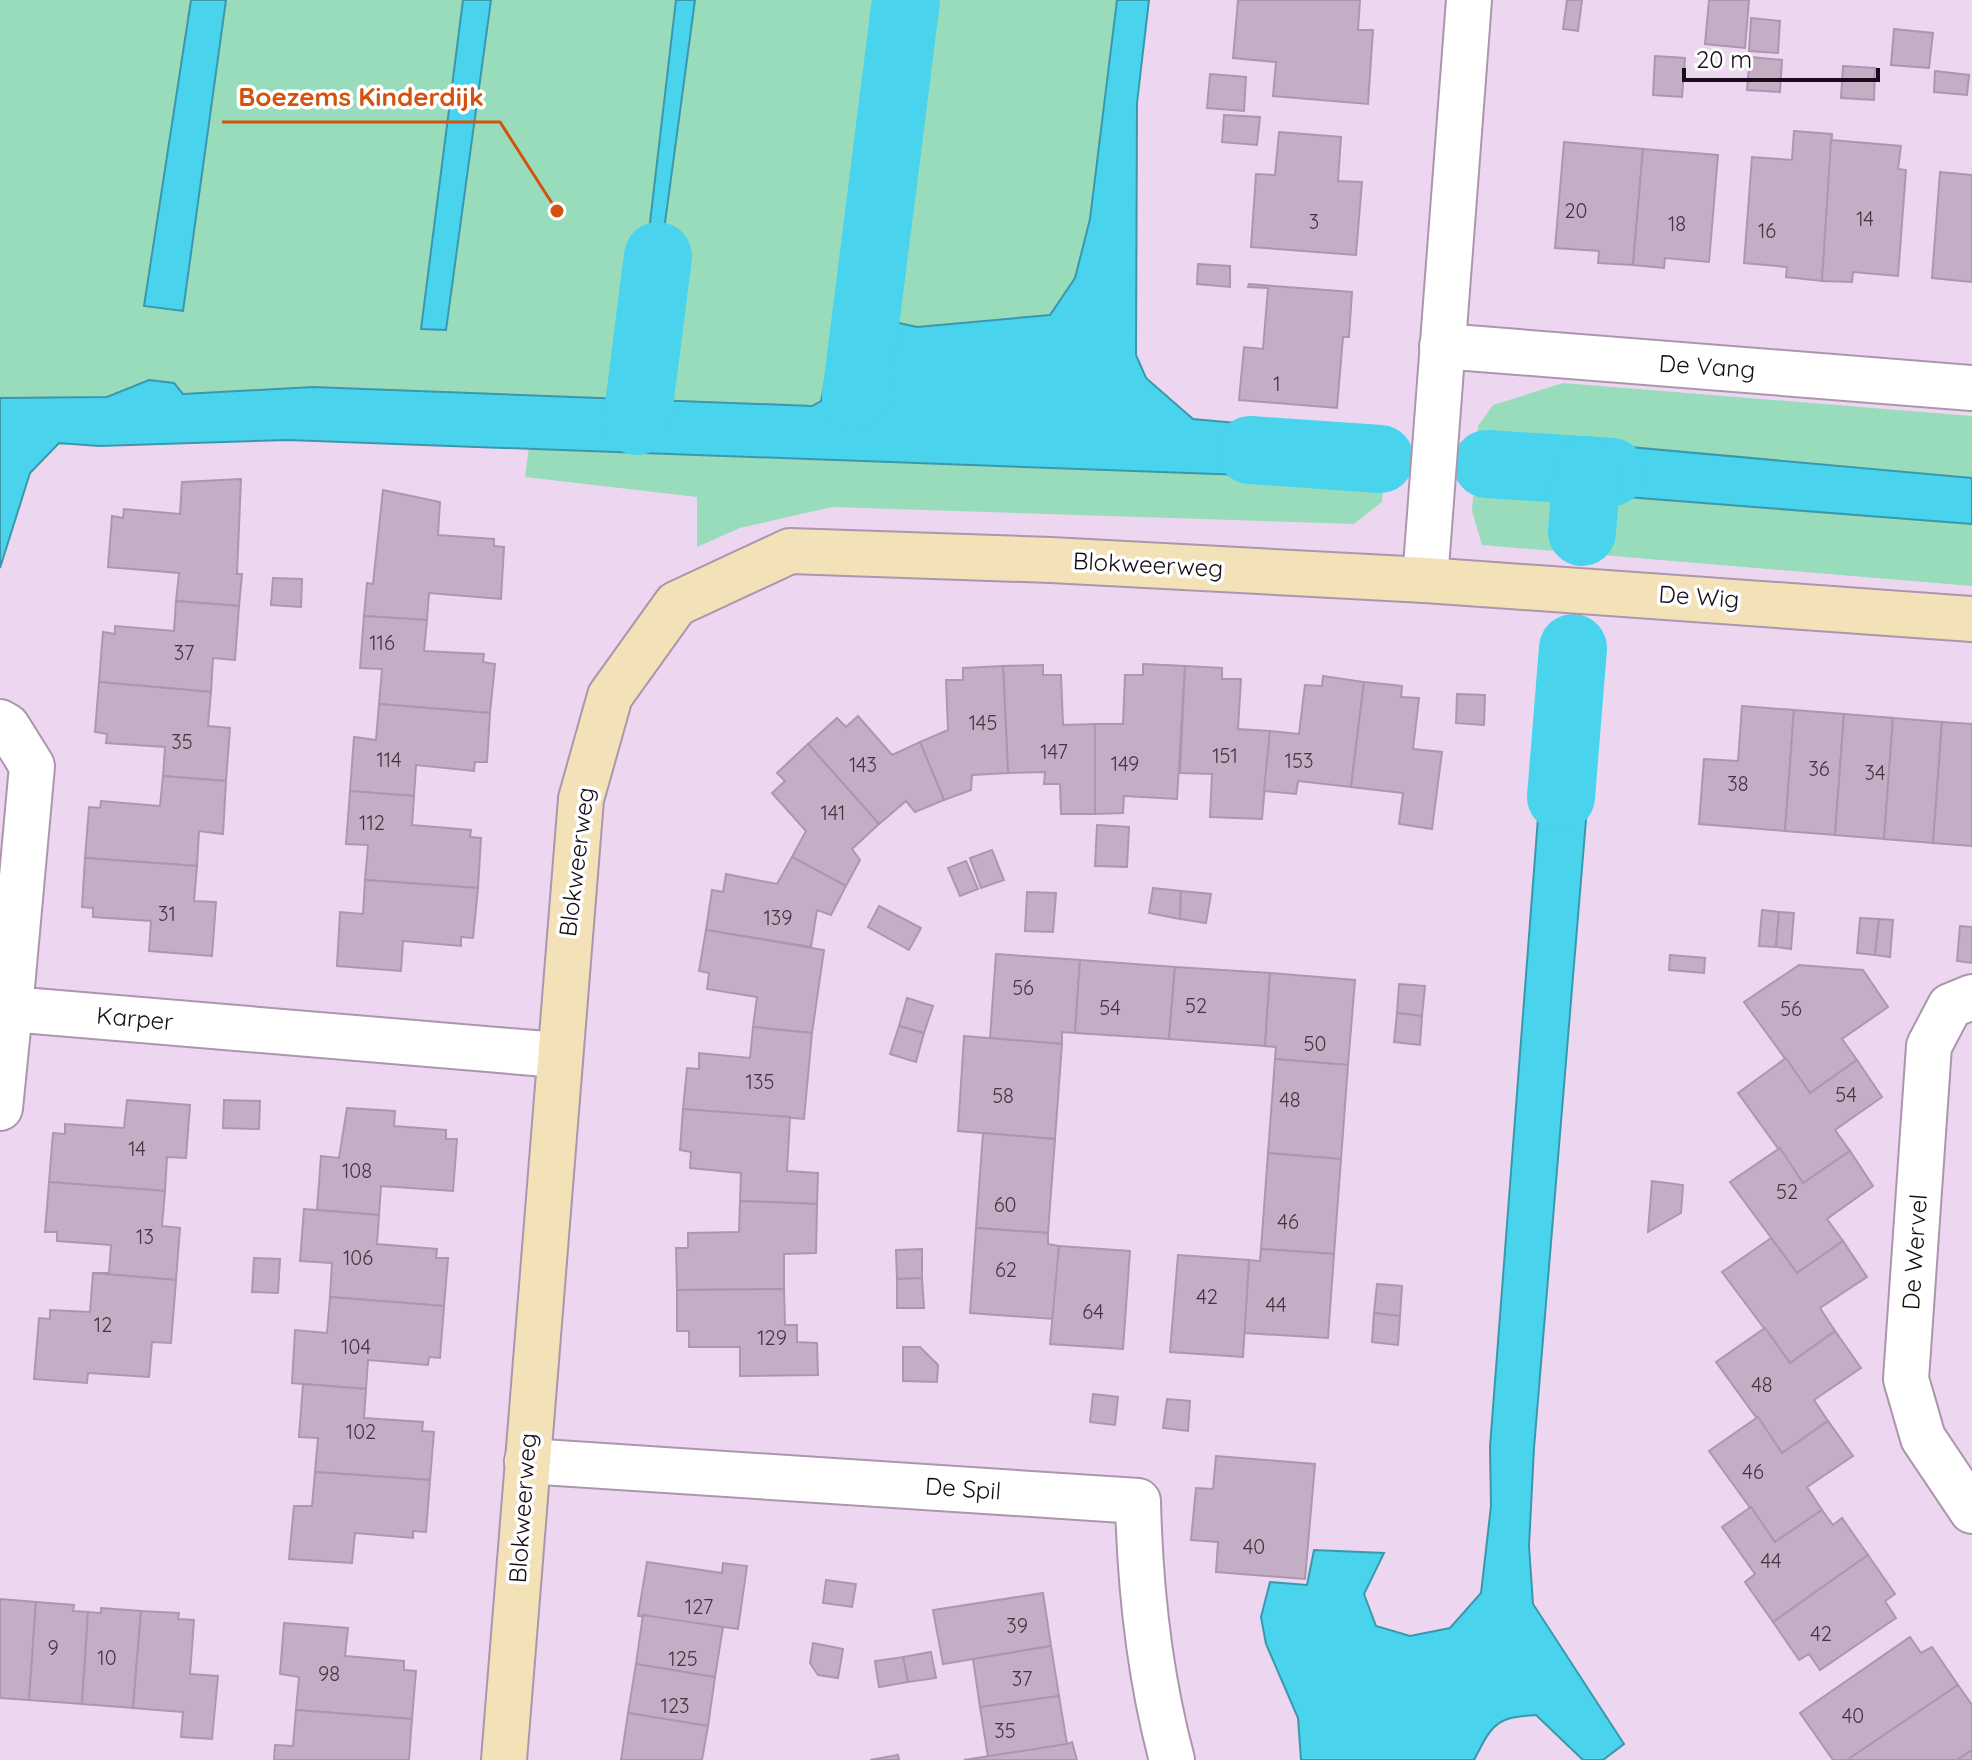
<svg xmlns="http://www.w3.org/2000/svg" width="1972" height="1760" font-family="Quicksand,sans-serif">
<rect width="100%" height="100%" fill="#edd7f0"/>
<g fill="#99dcbc">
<polygon points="0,0 1140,0 1087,442 531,431 0,447"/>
<polygon points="1563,383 1972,416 1972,478 1541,439 1515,476 1523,489 1972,524 1972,586 1482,545 1472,511 1478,426 1493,405"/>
<polygon points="529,447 1326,478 1341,465 1345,452 1386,452 1382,502 1354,524 832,507 740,528 697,547 697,497 525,477"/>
</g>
<g fill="#4ad3ed" stroke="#3a98ad" stroke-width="2">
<polygon points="191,0 226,0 183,311 144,306"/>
<polygon points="463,0 491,0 446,330 421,329"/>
<polygon points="676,0 695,0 648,349 635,351"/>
<polygon points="887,0 911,0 883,223 860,219"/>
<path d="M1117,0H1149L1137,103L1136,355L1146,378L1193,419L1333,432L1344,440C1346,459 1340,466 1326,478L288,440L99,446L59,443L30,473L0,568V398L107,397L149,380L174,383L183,394L313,387L812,406L821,401C828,370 832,319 858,298L890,321L917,327L1050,315L1075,278L1090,219Z"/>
<polygon points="1541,439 1972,478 1972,524 1523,489 1515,476 1522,448"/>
<path d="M1561,701L1589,705L1595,711L1534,1448L1529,1546L1533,1604L1624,1744L1603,1760H1583L1536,1715C1495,1717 1492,1725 1474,1760H1301L1298,1718L1266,1644L1261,1617L1270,1582L1307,1585L1314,1550L1384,1553L1364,1594L1376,1626L1410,1636L1450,1628L1481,1593L1491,1506L1490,1447L1546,713L1550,704Z"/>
</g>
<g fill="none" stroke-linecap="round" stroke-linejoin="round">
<g stroke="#4ad3ed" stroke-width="68">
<polyline points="856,396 906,0"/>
<polyline points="637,421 658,256"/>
<polyline points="1250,450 1380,459"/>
<polyline points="1487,464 1612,472"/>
<polyline points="1582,532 1587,470"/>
<polyline points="1561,797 1573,648"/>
</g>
</g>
<g fill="#c3aec6" stroke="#ac97af" stroke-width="2">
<polygon points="1238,0 1360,0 1358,30 1373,30 1368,104 1273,96 1276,62 1233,58"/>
<polygon points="1567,0 1582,0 1578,31 1563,29"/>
<polygon points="1709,0 1749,0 1745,48 1705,44"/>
<polygon points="1751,18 1780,21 1778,53 1749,51"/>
<polygon points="1894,29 1933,33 1929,68 1891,65"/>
<polygon points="1655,56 1685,58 1682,97 1653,95"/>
<polygon points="1750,57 1782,60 1780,92 1747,90"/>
<polygon points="1843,66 1875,68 1874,100 1841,98"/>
<polygon points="1935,71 1969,75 1967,95 1934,92"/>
<polygon points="1210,74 1246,77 1244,111 1207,108"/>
<polygon points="1224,115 1260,117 1257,145 1222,142"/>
<polygon points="1794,131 1832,134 1822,281 1786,277 1787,267 1744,263 1752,157 1792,160"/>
<polygon points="1279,132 1341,137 1338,181 1362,182 1356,255 1251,247 1256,174 1275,175"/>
<polygon points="1831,140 1901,146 1898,169 1906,170 1898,276 1853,272 1852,282 1822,281"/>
<polygon points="1564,142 1643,149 1633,265 1598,263 1599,251 1555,248"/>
<polygon points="1643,149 1718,155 1709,262 1665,258 1664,268 1633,265"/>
<polygon points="1940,172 1972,175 1972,282 1932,278"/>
<polygon points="1198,264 1230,266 1230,287 1197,284"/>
<polygon points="1249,284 1352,292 1349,337 1343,337 1337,408 1239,400 1244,347 1263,349 1268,288 1248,287"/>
<polygon points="241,479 237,574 242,574 239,606 176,601 179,573 108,567 112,516 123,518 124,509 180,514 182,482"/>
<polygon points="383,490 440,502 438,535 494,539 494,546 504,547 501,599 429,593 427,620 364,616 367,583 373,584"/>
<polygon points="273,578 302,579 301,607 271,605"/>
<polygon points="176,601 239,606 235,660 213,658 211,692 99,682 103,632 115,634 115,626 174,631"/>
<polygon points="364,616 427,620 424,651 484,654 483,662 495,664 490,713 379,704 382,669 360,668"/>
<polygon points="1143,664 1185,666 1177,799 1124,796 1123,813 1095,814 1095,724 1123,724 1125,675 1143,675"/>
<polygon points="1043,665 1043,675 1061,675 1063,725 1095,724 1095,814 1061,814 1060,784 1044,784 1045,772 1008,773 1003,666"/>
<polygon points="1003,666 1008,773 972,775 971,790 944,800 920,742 948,730 946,680 963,680 963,668"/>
<polygon points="1185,666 1222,668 1222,679 1241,679 1238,729 1270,731 1262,819 1210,817 1212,774 1180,773"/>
<polygon points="1323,676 1364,682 1351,787 1298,781 1296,794 1264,791 1270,731 1299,734 1305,685 1322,686"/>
<polygon points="99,682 211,692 208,726 230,728 226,781 163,776 165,747 106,743 107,734 95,732"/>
<polygon points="1364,682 1402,686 1401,697 1419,698 1413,749 1442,752 1432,829 1399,824 1403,793 1351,787"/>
<polygon points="1457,694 1485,695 1484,725 1456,723"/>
<polygon points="379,704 490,713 487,762 475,762 474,771 416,765 414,796 350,791 354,737 376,740"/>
<polygon points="1742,706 1794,710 1785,831 1699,824 1704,759 1738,761"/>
<polygon points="1794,710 1844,714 1835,835 1785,831"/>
<polygon points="1844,714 1893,718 1884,839 1835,835"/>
<polygon points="858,716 892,755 920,742 944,800 915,812 906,801 879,824 808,744 837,718 846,727"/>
<polygon points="1893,718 1942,722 1933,843 1884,839"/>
<polygon points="1942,722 1972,724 1972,846 1933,843"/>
<polygon points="808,744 879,824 852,849 860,860 846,886 792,857 806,831 772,793 785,781 777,773"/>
<polygon points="163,776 226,781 223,834 199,831 197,866 85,858 89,807 100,808 101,801 160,806"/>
<polygon points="350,791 414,796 412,825 471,830 470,837 481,838 478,888 365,880 368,845 346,844"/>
<polygon points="1097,825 1129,827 1127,867 1095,866"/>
<polygon points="992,850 1004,880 981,888 970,858"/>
<polygon points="792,857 846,886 831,915 817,910 811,947 706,930 712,890 723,892 726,874 777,884"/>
<polygon points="85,858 197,866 194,901 216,902 212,956 149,951 151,921 93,917 93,908 82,907"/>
<polygon points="966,861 978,889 960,896 948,868"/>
<polygon points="365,880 478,888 473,938 461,937 461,946 403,941 401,971 337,966 340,912 363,914"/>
<polygon points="1153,888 1181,891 1180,919 1149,913"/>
<polygon points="1181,891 1211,894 1206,923 1180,919"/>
<polygon points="1027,892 1056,893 1053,932 1025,931"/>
<polygon points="879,906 921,928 909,950 868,927"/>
<polygon points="1762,910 1779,912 1776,947 1759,946"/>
<polygon points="1779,912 1794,913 1791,949 1776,947"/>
<polygon points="1860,918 1879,919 1875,955 1857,953"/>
<polygon points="1879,919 1893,920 1890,957 1875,955"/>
<polygon points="1960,926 1972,927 1972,963 1957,961"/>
<polygon points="706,930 824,950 812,1033 753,1027 757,997 707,989 709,973 699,971"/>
<polygon points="996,954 1080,960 1075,1033 1062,1032 1062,1044 990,1038"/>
<polygon points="1670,955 1705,958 1704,973 1669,970"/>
<polygon points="1080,960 1175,967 1169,1039 1075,1033"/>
<polygon points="1799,965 1863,970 1888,1007 1842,1039 1857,1060 1810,1093 1744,1002"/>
<polygon points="1175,967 1270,973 1265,1046 1169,1039"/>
<polygon points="1270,973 1355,980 1348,1065 1275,1059 1276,1047 1265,1046"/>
<polygon points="1399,984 1425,986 1422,1016 1397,1013"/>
<polygon points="907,998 933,1006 924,1033 899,1026"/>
<polygon points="1397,1013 1422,1016 1420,1045 1394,1042"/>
<polygon points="899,1026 924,1033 916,1062 890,1054"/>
<polygon points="753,1027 812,1033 804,1119 683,1109 687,1068 699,1069 699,1053 750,1058"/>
<polygon points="964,1036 1062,1044 1055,1139 958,1131"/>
<polygon points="1786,1058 1810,1093 1857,1060 1882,1097 1835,1130 1850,1151 1803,1183 1738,1093"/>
<polygon points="1275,1059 1348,1065 1341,1159 1268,1153"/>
<polygon points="127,1100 190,1105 186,1158 167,1157 165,1191 49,1182 53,1133 65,1134 65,1124 124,1128"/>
<polygon points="224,1100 260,1101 259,1129 223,1128"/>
<polygon points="347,1108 395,1111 394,1126 446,1130 446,1139 457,1139 453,1191 381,1186 379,1215 317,1210 321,1156 339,1158"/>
<polygon points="683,1109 790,1117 787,1171 818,1173 817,1204 740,1201 741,1173 690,1168 691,1152 680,1150"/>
<polygon points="983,1133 1055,1139 1048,1233 976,1228"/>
<polygon points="1780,1148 1803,1183 1850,1151 1873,1186 1827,1219 1843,1241 1797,1273 1730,1182"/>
<polygon points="1268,1153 1341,1159 1334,1254 1261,1249"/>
<polygon points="1652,1181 1683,1185 1681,1213 1648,1232"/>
<polygon points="49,1182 165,1191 162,1226 180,1228 176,1280 93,1273 109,1273 111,1245 57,1241 57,1232 45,1232"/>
<polygon points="740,1201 817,1204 816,1253 784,1254 784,1289 677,1290 676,1248 688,1248 688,1233 739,1232"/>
<polygon points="304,1209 379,1215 377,1244 437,1249 436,1258 448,1258 444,1306 330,1297 332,1263 300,1261"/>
<polygon points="976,1228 1048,1233 1048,1244 1059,1246 1054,1319 970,1313"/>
<polygon points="1771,1238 1797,1273 1843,1241 1867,1277 1820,1308 1835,1331 1790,1363 1722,1272"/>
<polygon points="1059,1246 1130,1251 1123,1349 1050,1344"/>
<polygon points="922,1249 922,1278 897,1279 896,1250"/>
<polygon points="1261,1249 1334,1254 1328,1338 1244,1333 1249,1260 1260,1261"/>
<polygon points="1178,1255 1249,1260 1243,1357 1170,1352"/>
<polygon points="254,1258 280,1259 278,1293 252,1292"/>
<polygon points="93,1273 176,1280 171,1343 152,1342 149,1377 88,1373 87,1383 34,1379 39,1318 50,1319 50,1310 90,1312"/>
<polygon points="922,1278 924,1308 897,1308 897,1279"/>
<polygon points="1377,1284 1402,1286 1400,1316 1374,1313"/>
<polygon points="784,1289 785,1325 797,1325 797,1342 817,1343 818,1375 740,1376 740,1347 689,1347 689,1331 677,1331 677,1290"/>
<polygon points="330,1297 444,1306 440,1358 429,1357 428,1365 368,1360 366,1389 292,1383 295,1330 327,1333"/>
<polygon points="1374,1313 1400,1316 1398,1345 1372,1342"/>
<polygon points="1765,1328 1790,1363 1835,1331 1861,1368 1814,1400 1828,1421 1782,1453 1716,1362"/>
<polygon points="903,1347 920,1347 938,1365 937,1382 903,1381"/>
<polygon points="303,1384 366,1389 364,1418 423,1422 422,1431 434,1432 430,1480 315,1472 318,1438 299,1437"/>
<polygon points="1093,1394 1118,1397 1115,1425 1090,1422"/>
<polygon points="1167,1399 1190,1401 1188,1431 1163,1428"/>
<polygon points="1758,1417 1782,1453 1828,1421 1853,1456 1807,1487 1822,1510 1775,1542 1709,1451"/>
<polygon points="1216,1456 1315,1464 1305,1579 1216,1572 1218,1542 1191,1540 1196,1488 1213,1489"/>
<polygon points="315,1472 430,1480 426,1532 413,1531 413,1538 355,1533 352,1563 289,1559 294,1506 312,1506"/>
<polygon points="1751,1507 1775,1542 1822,1510 1833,1525 1842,1518 1868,1555 1773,1622 1745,1582 1755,1574 1722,1527"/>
<polygon points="1868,1555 1895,1594 1885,1601 1896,1618 1820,1670 1809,1654 1799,1660 1773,1622"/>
<polygon points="647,1562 722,1573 723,1563 747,1566 738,1629 638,1616"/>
<polygon points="826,1580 856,1584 852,1607 823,1603"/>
<polygon points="1043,1593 1051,1646 943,1664 933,1610"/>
<polygon points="0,1599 36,1602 29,1700 0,1698"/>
<polygon points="36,1602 74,1605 73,1611 88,1612 82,1704 29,1700"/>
<polygon points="101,1608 141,1611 133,1708 82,1704 88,1612 101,1613"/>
<polygon points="141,1611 179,1613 178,1619 194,1620 190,1674 218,1676 212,1739 181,1737 183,1712 133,1708"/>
<polygon points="643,1615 723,1627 715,1677 636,1664"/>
<polygon points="284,1623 348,1628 345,1656 404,1661 404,1670 416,1671 412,1719 296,1710 299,1677 280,1674"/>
<polygon points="1910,1637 1921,1653 1932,1647 1958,1685 1847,1760 1833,1760 1800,1713"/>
<polygon points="813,1643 843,1649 838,1678 818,1675 810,1663"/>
<polygon points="1051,1646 1059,1696 980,1707 973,1659"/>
<polygon points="931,1652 936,1678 908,1682 903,1657"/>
<polygon points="903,1657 908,1682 879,1687 875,1661"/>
<polygon points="636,1664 715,1677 708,1726 628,1713"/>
<polygon points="1958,1685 1972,1705 1972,1750 1957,1760 1847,1760"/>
<polygon points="1059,1696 1067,1744 988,1757 980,1707"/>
<polygon points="296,1710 412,1719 409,1760 274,1760 275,1745 293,1746"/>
<polygon points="628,1713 708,1726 702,1760 621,1760"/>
<polygon points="1072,1742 1077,1760 964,1760 1067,1744"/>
<polygon points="1972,1750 1972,1760 1957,1760"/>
<polygon points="898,1755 899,1760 870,1760"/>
</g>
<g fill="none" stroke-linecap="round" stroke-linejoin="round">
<g stroke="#ab96ad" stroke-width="48">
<g id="street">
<polyline points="1442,346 1972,388"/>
<polyline points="1425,580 1469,0"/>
<polyline points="0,722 7,726 32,766 10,1009 558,1055"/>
<polyline points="1972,997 1950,1006 1929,1046 1906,1379 1923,1438 1972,1511"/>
<polyline points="0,1108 10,1009"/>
<path d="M527,1461L1138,1501C1140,1590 1149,1674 1172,1760"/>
</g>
</g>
<g stroke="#ab96ad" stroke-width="48">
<polyline id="secondary" points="504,1760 581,799 610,696 676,604 790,551 1051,560 1425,580 1972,619"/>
</g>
<use href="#street" stroke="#fff" stroke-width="44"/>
<use href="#secondary" stroke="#f3e1b7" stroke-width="44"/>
</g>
<g text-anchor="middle" stroke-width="7" stroke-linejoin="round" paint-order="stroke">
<g font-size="20" fill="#413643">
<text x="1576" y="218">20</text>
<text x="1865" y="226">14</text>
<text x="1314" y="229">3</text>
<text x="1677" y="231">18</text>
<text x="1767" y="238">16</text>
<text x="1277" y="391">1</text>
<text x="382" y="650">116</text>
<text x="184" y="660">37</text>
<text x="983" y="730">145</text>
<text x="182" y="749">35</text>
<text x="1054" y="759">147</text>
<text x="1225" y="763">151</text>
<text x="389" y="767">114</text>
<text x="1299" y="768">153</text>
<text x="1125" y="771">149</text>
<text x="863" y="772">143</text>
<text x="1819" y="776">36</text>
<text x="1875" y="780">34</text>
<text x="1738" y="791">38</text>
<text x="833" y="820">141</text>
<text x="372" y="830">112</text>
<text x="167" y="921">31</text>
<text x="778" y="925">139</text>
<text x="1023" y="995">56</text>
<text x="1196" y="1013">52</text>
<text x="1110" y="1015">54</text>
<text x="1791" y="1016">56</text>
<text x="1315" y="1051">50</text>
<text x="760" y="1089">135</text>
<text x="1846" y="1102">54</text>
<text x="1003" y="1103">58</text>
<text x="1290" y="1107">48</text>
<text x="137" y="1156">14</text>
<text x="357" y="1178">108</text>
<text x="1787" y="1199">52</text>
<text x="1005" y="1212">60</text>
<text x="1288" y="1229">46</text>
<text x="145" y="1244">13</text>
<text x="358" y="1265">106</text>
<text x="1006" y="1277">62</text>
<text x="1207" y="1304">42</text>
<text x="1276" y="1312">44</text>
<text x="1093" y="1319">64</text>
<text x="103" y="1332">12</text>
<text x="772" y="1345">129</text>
<text x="356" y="1354">104</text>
<text x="1762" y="1392">48</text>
<text x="361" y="1439">102</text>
<text x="1753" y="1479">46</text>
<text x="1254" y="1554">40</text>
<text x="1771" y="1568">44</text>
<text x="699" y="1614">127</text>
<text x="1017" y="1633">39</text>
<text x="1821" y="1641">42</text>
<text x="53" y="1655">9</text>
<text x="107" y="1665">10</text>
<text x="683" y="1666">125</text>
<text x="329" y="1681">98</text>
<text x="1022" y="1686">37</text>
<text x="675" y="1713">123</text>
<text x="1853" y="1723">40</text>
<text x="1005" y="1738">35</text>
</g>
<g font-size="24" fill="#160e17" stroke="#fff">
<text transform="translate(1707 367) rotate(4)" y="8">De Vang</text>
<text transform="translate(1148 565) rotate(3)" y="8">Blokweerweg</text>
<text transform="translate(1699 597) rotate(4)" y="8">De Wig</text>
<text transform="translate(577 862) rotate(-83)" y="8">Blokweerweg</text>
<text transform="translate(135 1019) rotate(5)" y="8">Karper</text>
<text transform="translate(1915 1252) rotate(-86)" y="8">De Wervel</text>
<text transform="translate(963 1489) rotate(4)" y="8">De Spil</text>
<text transform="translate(523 1508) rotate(-86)" y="8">Blokweerweg</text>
</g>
</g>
<path fill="none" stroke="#d3520d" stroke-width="3" d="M557 211L500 122H222"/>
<circle fill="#d3520d" stroke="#fff" stroke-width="3" cx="557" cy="211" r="8"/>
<g font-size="26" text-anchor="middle" font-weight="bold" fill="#d3520d" stroke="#fff" stroke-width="7" stroke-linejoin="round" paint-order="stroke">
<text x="361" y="106">Boezems Kinderdijk</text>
</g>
<path d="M1684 68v12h194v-12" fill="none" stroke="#160e17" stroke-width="4"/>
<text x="1696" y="68" font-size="24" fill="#160e17" stroke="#ffffff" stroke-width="6" paint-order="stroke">20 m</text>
</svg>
